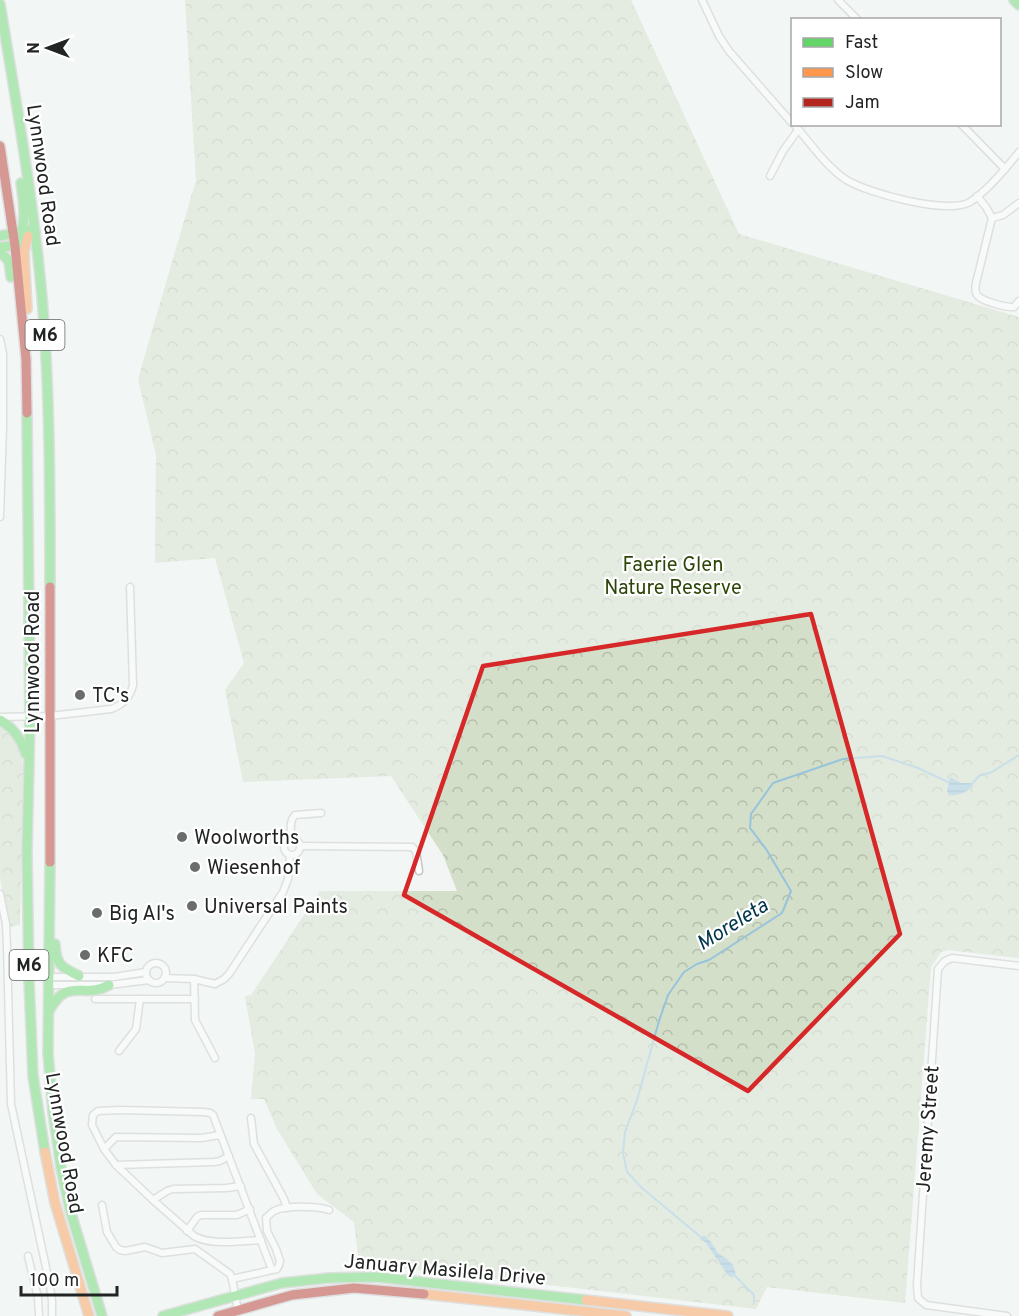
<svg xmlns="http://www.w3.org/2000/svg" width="1019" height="1316" font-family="Overpass,sans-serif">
<defs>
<pattern id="forest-crowns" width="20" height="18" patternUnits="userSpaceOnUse" patternTransform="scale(1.5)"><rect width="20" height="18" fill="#d3dfc9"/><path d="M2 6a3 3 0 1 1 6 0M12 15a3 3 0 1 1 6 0" fill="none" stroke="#b5bfac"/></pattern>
<pattern id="water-rules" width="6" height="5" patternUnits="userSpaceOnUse" patternTransform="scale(1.5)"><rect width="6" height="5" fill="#97c3dc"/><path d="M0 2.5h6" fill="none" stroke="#82a7bc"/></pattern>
</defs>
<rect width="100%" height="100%" fill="#f2f5f4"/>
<g fill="url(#forest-crowns)">
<polygon points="185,0 631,0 739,234 1019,317 1019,958 948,950 941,952 931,967 905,1303 767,1287 756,1309 359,1263 354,1222 317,1194 277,1129 264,1099 251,1099 255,1054 245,996 251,995 320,891 457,891 443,855 391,776 243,782 225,690 244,663 215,558 155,563 156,455 138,379 196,180"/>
<path d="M0,724C19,740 21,742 23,768L20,925L10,927L0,879Z"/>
</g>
<g fill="url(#water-rules)">
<path d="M950,777L961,783H971L973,786C966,793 958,796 949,795L947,791Z"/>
<polygon points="704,1235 711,1242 718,1253 727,1259 733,1265 736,1274 729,1277 708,1246 704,1241 700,1240"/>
</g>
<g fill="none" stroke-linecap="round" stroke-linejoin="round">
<g stroke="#97c3dc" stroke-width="2">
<polyline points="971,785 979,776 992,772 1019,755"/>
<polyline points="702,1238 642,1188 627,1172 623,1153 625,1132 637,1100 659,1021 668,995 684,972 697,964 709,960 782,913 791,891 766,849 750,828 751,814 773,783 843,759 882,756 918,768 948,782"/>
<polyline points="733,1274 754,1295 754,1302"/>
</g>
<g stroke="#c4c6c6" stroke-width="9">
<g id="street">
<polyline points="702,0 719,36 729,51 792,123"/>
<polyline points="838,0 858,20"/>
<path d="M794,124C809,142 826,166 845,179C866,193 948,215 970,202C986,192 1007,167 1019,152"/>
<polyline points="961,124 1005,169"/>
<polyline points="770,176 783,151 798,130"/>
<path d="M977,196L986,207L992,218L976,283C975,288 975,294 979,297C986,302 1007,308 1014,307L1019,301"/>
<polyline points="992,218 1003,215 1019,203"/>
<polyline points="0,339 3,353 3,427 0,517"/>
<path d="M0,717L50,716L111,709C123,705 130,698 133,685L130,587"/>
<circle cx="292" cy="847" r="8"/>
<path d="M291,839C291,831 289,821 295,815L321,813"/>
<polyline points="300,846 412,847 416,851 419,871"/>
<polyline points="0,894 6,924 7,948 11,1104 50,1286 52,1301 52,1316"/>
<circle cx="156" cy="973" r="10"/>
<polyline points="49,977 114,977 146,972"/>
<polyline points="164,978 194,979 215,984 224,979 229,974 283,892 288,879 290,855"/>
<polyline points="194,979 195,1020 215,1058"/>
<polyline points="48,985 109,985 149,980"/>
<polyline points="95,999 195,999"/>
<polyline points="119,1051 136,1029 140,999"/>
<polyline points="251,1118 254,1144 284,1199 287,1208"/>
<polyline points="104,1149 116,1137 201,1138 220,1135"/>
<polyline points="116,1165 214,1162 220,1161 229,1156"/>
<polyline points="153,1200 167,1191 173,1189 226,1188 241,1186"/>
<polyline points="102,1205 107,1232 116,1247 120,1250 125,1251 145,1247 162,1253 195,1249 230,1274 232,1279 238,1310"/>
<polyline points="187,1231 197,1217 201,1215 237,1215 250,1209"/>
<polyline points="28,1256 38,1298 39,1316"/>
<path d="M272,1270L277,1269L279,1265L280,1261L276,1249L267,1231L266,1218C269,1215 271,1213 274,1211C285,1205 318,1206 329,1210"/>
<path d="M232,1279L272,1270L213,1115L210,1113L204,1112L120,1110L98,1111L93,1115L92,1125L104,1149L116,1165L153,1200L194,1236C211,1246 242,1241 261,1240"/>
<polyline points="1007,1316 926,1305 918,1298 917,1285 938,969 945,961 952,958 1019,966"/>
</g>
</g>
<g stroke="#c4c6c6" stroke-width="12">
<g id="fast">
<polyline points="1014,0 1019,5"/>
<path d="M0,4C16,101 33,198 42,297C50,393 50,490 50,587"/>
<polyline points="0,236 34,229"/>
<path d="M15,246C28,227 24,205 21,183"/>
<polyline points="0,247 22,245"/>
<polyline points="0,252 9,261 11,277"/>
<polyline points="27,413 30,717 27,853 29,981 33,1076 45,1152"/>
<path d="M0,720C14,728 21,739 26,754"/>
<polyline points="50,862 48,1053 53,1112 61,1168 70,1210 102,1316"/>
<path d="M55,944C56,965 61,967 79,976"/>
<path d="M49,1011C68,975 83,1000 109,985"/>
<polyline points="163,1316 282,1283 329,1278 376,1277 586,1300"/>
</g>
</g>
<g stroke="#c4c6c6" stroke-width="12">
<g id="slow">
<polyline points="27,309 24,252 28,236"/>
<polyline points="45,1152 55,1203 89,1316"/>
<polyline points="424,1294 626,1316"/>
<polyline points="586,1300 728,1316"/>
</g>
</g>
<g stroke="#c4c6c6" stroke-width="12">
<g id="jam">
<polyline points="0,146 15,246 26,359 27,413"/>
<polyline points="50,862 50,587"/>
<polyline points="218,1316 292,1295 354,1288 424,1294"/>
</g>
</g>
<use href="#street" stroke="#fdfefd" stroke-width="6"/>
<use href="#fast" stroke="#63d668" stroke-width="9"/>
<use href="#slow" stroke="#ff974d" stroke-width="9"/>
<use href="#jam" stroke="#b3261e" stroke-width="9"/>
</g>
<path d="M0 0H1019V1316H0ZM811,614L900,934L748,1091L404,895L483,666Z" fill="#f2f5f4" fill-opacity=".55" fill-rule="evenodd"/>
<path fill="none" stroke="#d62828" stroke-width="4.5" stroke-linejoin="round" d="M811,614L900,934L748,1091L404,895L483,666Z"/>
<g fill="#6b6d6c" stroke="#fff" stroke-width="2">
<circle cx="80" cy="695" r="6"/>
<circle cx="182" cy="837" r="6"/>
<circle cx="195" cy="867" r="6"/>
<circle cx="192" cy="906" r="6"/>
<circle cx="97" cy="913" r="6"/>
<circle cx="85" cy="955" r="6"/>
</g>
<g text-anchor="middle" stroke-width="4.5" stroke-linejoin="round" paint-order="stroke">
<g fill="#fff" stroke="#646665" stroke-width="1.5">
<rect x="25.5" y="320" width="39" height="30" rx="4.5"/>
<rect x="9.5" y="950" width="39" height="30" rx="4.5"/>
</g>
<g font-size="18" font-weight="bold" fill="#222423">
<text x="45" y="341">M6</text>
<text x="29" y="971">M6</text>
</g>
<g font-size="20" fill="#222423" stroke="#fff">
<text transform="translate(44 175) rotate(82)" y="7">Lynnwood Road</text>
<text transform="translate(32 662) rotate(-90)" y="7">Lynnwood Road</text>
<text transform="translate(927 1129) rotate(-86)" y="7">Jeremy Street</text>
<text transform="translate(65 1143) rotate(80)" y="7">Lynnwood Road</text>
<text transform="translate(445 1269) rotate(5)" y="7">January Masilela Drive</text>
</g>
<g font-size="20" fill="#2d4608" stroke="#fff">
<text x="673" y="571">Faerie Glen<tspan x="673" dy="23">Nature Reserve</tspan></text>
</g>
<g font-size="20" fill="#222423" stroke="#fff" text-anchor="start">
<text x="92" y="702">TC's</text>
<text x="194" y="844">Woolworths</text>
<text x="207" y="874">Wiesenhof</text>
<text x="204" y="913">Universal Paints</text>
<text x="109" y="920">Big Al's</text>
<text x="97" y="962">KFC</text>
</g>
<g font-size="21" font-style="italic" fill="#00364e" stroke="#fff">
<text transform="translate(732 924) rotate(-32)" y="7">Moreleta</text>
</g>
</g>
<rect x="791" y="18" width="210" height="108" fill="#ffffff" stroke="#a7a7a7" stroke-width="1.5"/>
<rect x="803" y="38" width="30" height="9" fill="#63d668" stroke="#a7a7a7" stroke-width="1.5"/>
<text x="845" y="48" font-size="18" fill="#222423">Fast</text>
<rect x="803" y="68" width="30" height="9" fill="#ff974d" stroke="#a7a7a7" stroke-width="1.5"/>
<text x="845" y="78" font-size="18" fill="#222423">Slow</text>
<rect x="803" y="98" width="30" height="9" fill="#b3261e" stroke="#a7a7a7" stroke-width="1.5"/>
<text x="845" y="108" font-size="18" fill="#222423">Jam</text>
<g transform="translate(48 48) rotate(270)" stroke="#ffffff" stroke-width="4.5" paint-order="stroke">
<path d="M0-4.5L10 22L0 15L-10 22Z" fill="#222423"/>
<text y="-9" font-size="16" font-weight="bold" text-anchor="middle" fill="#222423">N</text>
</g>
<path d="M21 1286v9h96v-9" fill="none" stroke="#222423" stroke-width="3"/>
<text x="30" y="1286" font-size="18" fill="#222423" stroke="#ffffff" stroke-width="4.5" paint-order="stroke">100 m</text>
</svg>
